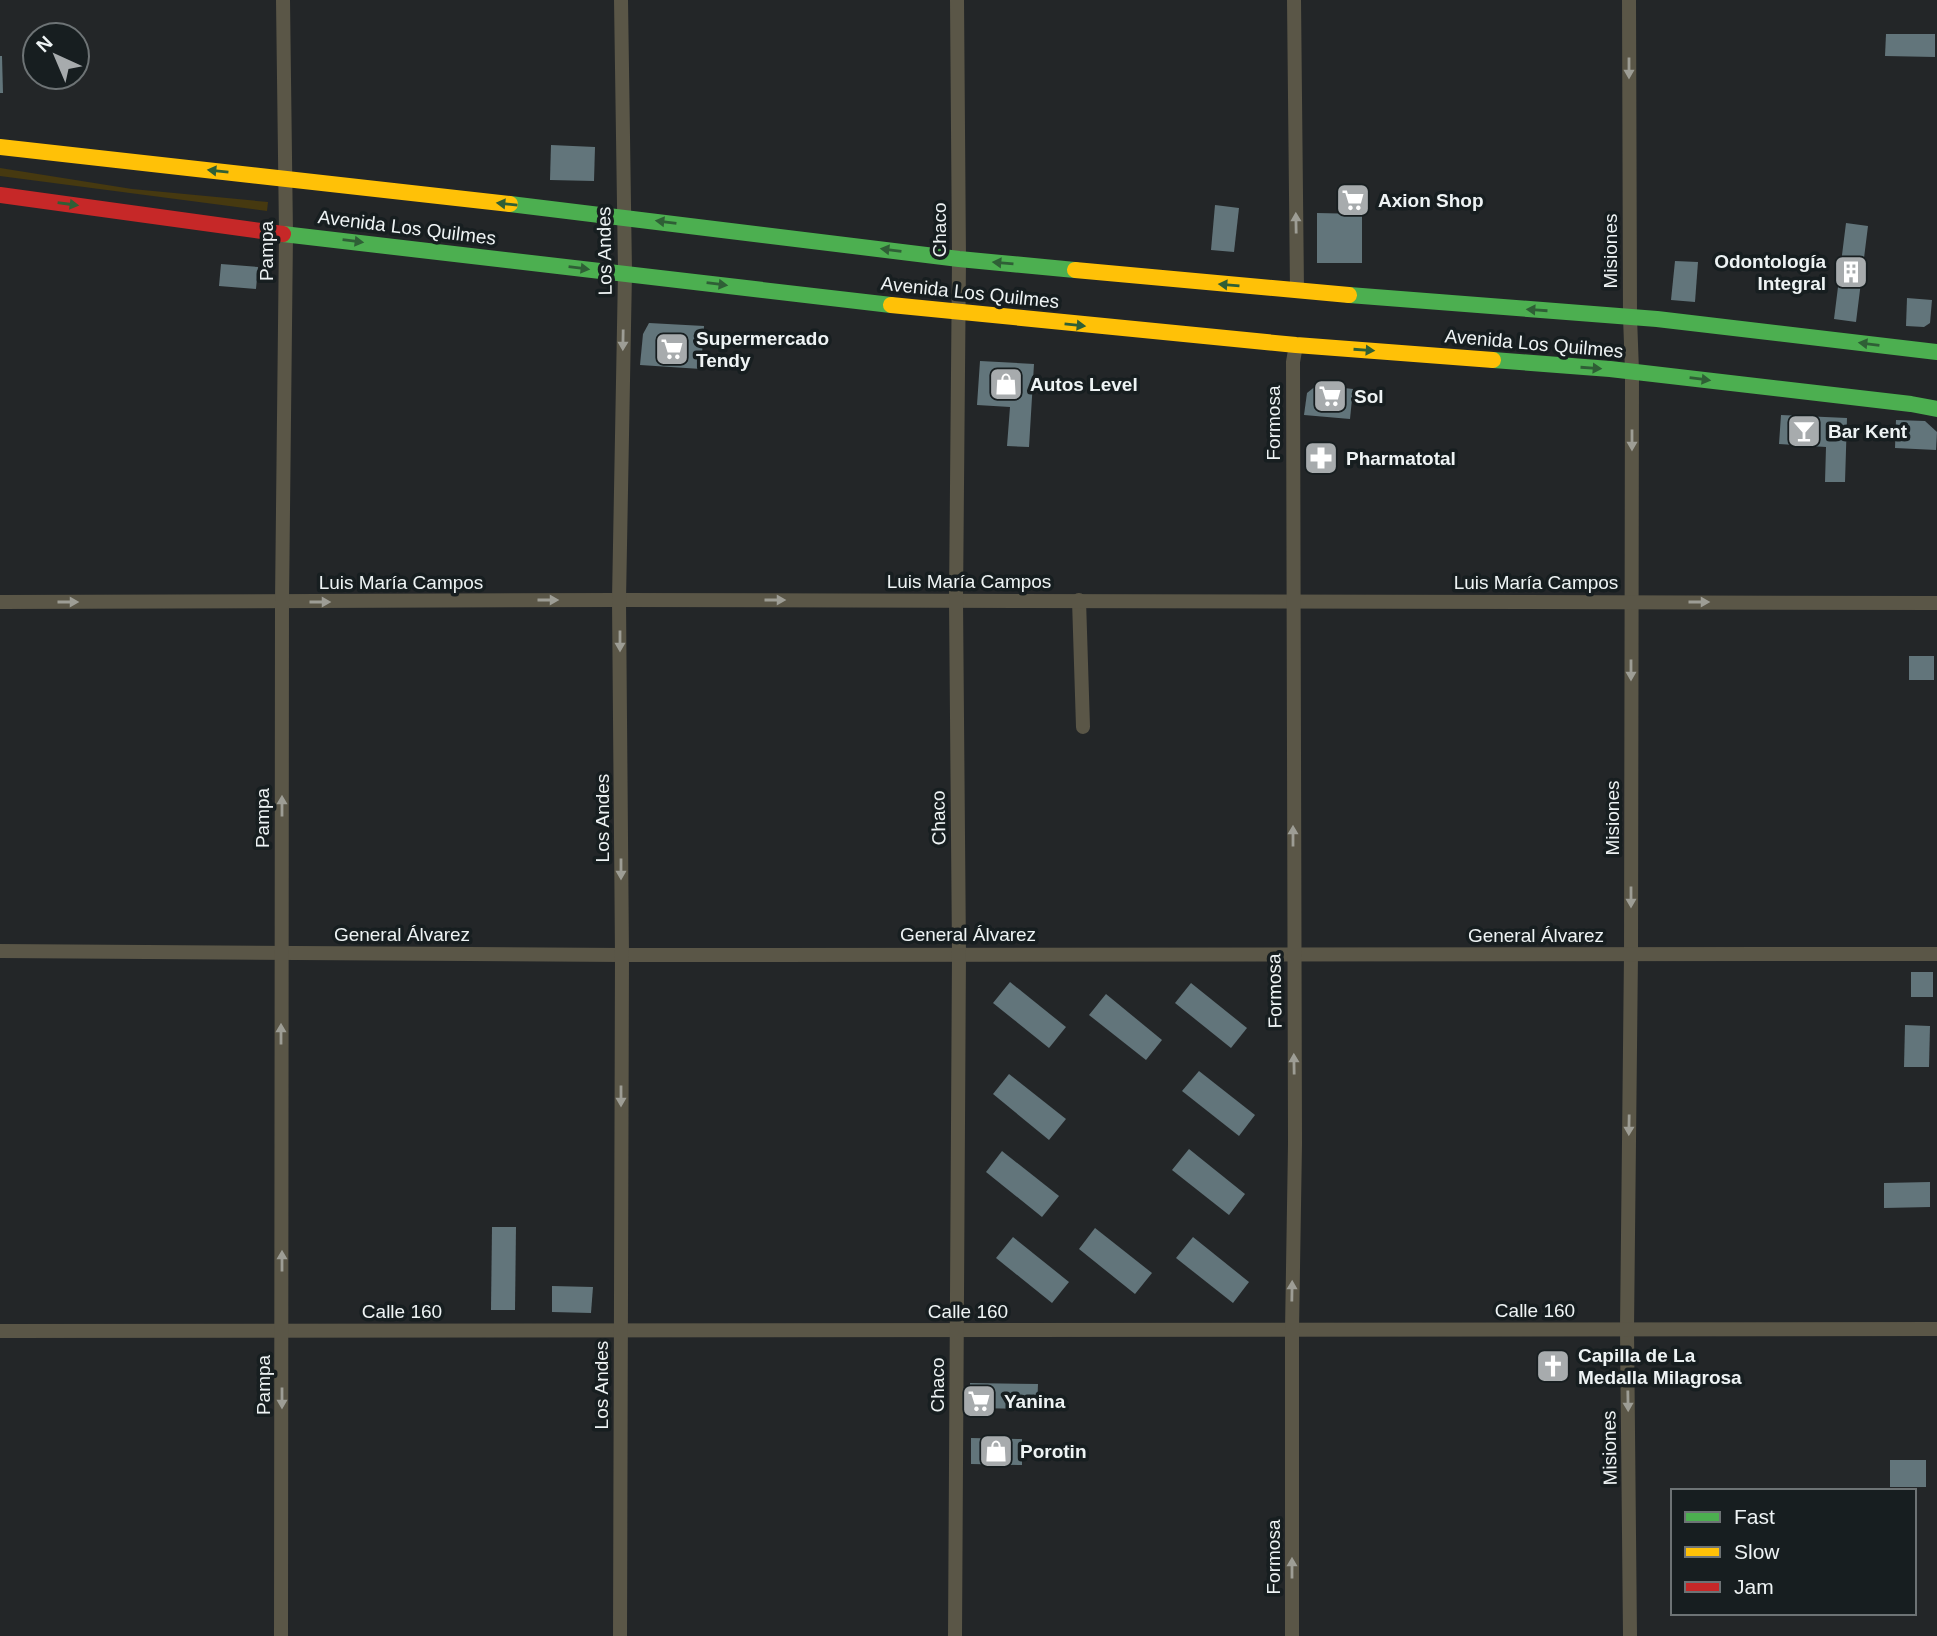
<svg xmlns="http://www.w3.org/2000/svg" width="1937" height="1636" font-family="Arial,sans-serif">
<rect width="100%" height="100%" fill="#232628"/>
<polygon fill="#463910" points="0,168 132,189 268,202 267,211 0,176"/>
<g fill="#62757b">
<polygon points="1886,34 1935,34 1935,57 1885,56"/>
<polygon points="0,56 2,56 3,93 0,93"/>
<polygon points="551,145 595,147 594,181 550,180"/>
<polygon points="1215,205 1239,208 1234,252 1211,250"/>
<polygon points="1317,213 1362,214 1362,263 1317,263"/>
<polygon points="1846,223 1868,226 1856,322 1834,319"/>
<polygon points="1675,261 1698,262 1695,302 1671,300"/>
<polygon points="221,264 258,267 256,289 219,286"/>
<polygon points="1907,298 1932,300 1930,323 1924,327 1906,326"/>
<polygon points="649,323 704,326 701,369 640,365 643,334"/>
<polygon points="980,361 1034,364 1029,447 1007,446 1010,407 977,405"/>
<polygon points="1317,385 1353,389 1350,419 1304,415 1307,393"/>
<polygon points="1781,415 1847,418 1845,482 1825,482 1826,447 1779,444"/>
<polygon points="1896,420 1925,421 1937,432 1936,450 1895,448"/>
<rect x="1909" y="656" width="25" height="24"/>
<rect x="1911" y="972" width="22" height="25"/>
<polygon points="1010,982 1066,1027 1049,1048 993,1003"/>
<polygon points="1191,983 1247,1028 1231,1048 1175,1003"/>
<polygon points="1106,994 1162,1040 1146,1060 1089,1015"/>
<polygon points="1905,1025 1930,1026 1929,1067 1904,1067"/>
<polygon points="1199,1071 1255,1115 1239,1136 1182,1091"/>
<polygon points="1009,1074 1066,1119 1049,1140 993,1094"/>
<polygon points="1189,1149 1245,1194 1229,1215 1172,1170"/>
<polygon points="1002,1151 1059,1196 1042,1217 986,1172"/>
<polygon points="1930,1182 1930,1207 1884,1208 1884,1183"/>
<polygon points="492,1227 516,1227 515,1310 491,1310"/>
<polygon points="1095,1228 1152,1273 1135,1294 1079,1249"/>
<polygon points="1013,1237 1069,1282 1052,1303 996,1258"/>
<polygon points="1193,1237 1249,1282 1233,1303 1176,1258"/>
<polygon points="552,1286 593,1287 591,1313 552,1312"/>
<polygon points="970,1383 1038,1384 1037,1409 969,1408"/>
<polygon points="971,1438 1022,1439 1022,1465 971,1464"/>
<rect x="1890" y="1460" width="36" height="27"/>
</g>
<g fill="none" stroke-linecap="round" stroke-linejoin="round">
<g stroke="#5a5647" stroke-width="14">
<polyline points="1294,0 1297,291"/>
<polyline points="1629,0 1630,317 1632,371 1631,954 1627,1329 1630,1636"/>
<polyline points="1079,600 1083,727"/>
<polyline points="0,602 619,600 1937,603"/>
<polyline points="0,951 622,955 1937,954"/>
<polyline points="0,1331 1937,1329"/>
<polyline points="281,1636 282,602 286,234 283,0"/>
<polyline points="620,1636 622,955 619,600 625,272 621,0"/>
<polyline points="955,1636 959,953 956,600 959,259 957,0"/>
<polyline points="1292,1636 1292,1331 1295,1144 1293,362 1296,345"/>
</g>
<g stroke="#4caf50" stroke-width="16">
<polyline points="510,204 959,259 1075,270"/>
<polyline points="283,234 891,305"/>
<polyline points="1349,295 1657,319 1937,352"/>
<polyline points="1493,360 1610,369 1911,404 1937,409"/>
</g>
<g stroke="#ffc107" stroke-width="16">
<polyline points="0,147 510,204"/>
<polyline points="1075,270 1349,295"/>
<polyline points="891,305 1296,345 1493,360"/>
</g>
<polyline stroke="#c62828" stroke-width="16" points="0,195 283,234"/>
</g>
<defs><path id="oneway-solid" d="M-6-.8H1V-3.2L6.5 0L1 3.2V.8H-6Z" transform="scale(1.75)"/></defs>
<g fill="#9d9d95">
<use href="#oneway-solid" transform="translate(1629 68) rotate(90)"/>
<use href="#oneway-solid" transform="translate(1296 223) rotate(-91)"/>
<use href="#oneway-solid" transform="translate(623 340) rotate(91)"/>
<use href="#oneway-solid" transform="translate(1632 440) rotate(90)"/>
<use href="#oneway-solid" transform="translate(548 600)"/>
<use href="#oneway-solid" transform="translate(775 600)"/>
<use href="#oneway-solid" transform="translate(68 602)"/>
<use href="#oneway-solid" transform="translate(320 602)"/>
<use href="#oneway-solid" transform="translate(1699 602)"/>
<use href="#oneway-solid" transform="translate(620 641) rotate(90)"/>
<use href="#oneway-solid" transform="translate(1631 670) rotate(90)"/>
<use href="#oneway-solid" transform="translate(282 806) rotate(-90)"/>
<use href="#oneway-solid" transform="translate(1293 836) rotate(-90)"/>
<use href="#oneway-solid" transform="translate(621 869) rotate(90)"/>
<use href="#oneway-solid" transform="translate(1631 897) rotate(90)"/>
<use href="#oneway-solid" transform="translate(281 1034) rotate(-90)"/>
<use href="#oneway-solid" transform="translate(1294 1064) rotate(-91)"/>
<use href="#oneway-solid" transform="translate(621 1096) rotate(90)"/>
<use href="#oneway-solid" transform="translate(1629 1125) rotate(91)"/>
<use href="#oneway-solid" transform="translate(282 1261) rotate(-90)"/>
<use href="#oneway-solid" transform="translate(1292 1291) rotate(-89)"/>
<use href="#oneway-solid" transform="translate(282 1398) rotate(90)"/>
<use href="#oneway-solid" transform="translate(1628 1401) rotate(89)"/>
<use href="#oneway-solid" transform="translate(1292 1568) rotate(-90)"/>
</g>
<g fill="#2f5f36">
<use href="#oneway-solid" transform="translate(218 171) rotate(-174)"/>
<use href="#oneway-solid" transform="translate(68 204) rotate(8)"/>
<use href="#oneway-solid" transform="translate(507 204) rotate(-174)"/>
<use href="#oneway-solid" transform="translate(666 222) rotate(-173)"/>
<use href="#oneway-solid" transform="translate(353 241) rotate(7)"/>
<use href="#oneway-solid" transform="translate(891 250) rotate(-173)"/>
<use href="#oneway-solid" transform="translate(1003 263) rotate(-175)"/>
<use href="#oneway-solid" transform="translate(579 268) rotate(7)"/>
<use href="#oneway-solid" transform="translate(717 284) rotate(7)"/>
<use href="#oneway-solid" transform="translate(1229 285) rotate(-175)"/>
<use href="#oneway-solid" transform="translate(1537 310) rotate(-176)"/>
<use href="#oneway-solid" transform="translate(1075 325) rotate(6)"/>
<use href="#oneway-solid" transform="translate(1869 344) rotate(-173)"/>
<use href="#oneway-solid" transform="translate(1364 350) rotate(4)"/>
<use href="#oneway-solid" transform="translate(1591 368) rotate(4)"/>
<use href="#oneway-solid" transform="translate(1700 379) rotate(7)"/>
</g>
<defs>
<g id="supermarket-square" transform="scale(1.75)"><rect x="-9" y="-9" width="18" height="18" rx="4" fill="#a7abad" stroke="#171e20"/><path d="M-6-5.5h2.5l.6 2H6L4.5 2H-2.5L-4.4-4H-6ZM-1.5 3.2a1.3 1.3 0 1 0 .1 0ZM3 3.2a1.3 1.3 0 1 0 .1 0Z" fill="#fff"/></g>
<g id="building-square" transform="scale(1.75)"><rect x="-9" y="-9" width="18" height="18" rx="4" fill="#a7abad" stroke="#171e20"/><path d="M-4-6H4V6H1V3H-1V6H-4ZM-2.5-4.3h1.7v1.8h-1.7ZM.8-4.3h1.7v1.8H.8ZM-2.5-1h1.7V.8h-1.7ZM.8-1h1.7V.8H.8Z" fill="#fff"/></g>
<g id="shop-square" transform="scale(1.75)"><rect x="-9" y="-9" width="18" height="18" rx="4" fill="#a7abad" stroke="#171e20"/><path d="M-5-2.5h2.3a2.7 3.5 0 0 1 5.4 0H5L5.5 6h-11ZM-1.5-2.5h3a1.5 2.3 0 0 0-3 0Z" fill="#fff"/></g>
<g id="bar-square" transform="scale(1.75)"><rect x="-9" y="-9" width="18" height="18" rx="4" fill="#a7abad" stroke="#171e20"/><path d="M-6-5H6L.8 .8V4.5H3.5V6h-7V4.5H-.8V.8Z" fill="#fff"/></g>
<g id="pharmacy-square" transform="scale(1.75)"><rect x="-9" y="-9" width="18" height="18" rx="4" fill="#a7abad" stroke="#171e20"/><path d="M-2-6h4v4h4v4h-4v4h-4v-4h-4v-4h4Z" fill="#fff"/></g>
<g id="church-square" transform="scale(1.75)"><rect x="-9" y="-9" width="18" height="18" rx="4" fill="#a7abad" stroke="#171e20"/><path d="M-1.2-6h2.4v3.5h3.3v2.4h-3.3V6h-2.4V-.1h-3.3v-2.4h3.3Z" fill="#fff"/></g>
</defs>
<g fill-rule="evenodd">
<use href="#supermarket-square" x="1353" y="200"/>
<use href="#building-square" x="1851" y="272"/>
<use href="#supermarket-square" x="672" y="349"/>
<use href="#shop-square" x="1006" y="384"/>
<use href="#supermarket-square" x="1330" y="396"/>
<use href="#bar-square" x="1804" y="431"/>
<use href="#pharmacy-square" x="1321" y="458"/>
<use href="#church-square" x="1553" y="1366"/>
<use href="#supermarket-square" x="979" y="1401"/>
<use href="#shop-square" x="996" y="1451"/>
</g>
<g text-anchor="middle" stroke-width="7" stroke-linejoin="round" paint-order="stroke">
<g font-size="19" font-weight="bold" fill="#eef3f4" stroke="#171e20" text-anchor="start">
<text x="1378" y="207">Axion Shop</text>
<text x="1826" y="268" text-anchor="end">Odontología<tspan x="1826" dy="22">Integral</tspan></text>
<text x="696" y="345">Supermercado<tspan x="696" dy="22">Tendy</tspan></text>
<text x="1030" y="391">Autos Level</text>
<text x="1354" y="403">Sol</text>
<text x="1828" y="438">Bar Kent</text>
<text x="1346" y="465">Pharmatotal</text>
<text x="1578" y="1362">Capilla de La<tspan x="1578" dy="22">Medalla Milagrosa</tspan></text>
<text x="1004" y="1408">Yanina</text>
<text x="1020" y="1458">Porotin</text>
</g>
<g font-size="19" fill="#eef3f4" stroke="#171e20">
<text transform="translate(407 227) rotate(7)" y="7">Avenida Los Quilmes</text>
<text transform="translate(939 230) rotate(-90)" y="7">Chaco</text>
<text transform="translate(266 251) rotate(-90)" y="7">Pampa</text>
<text transform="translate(604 251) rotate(-91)" y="7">Los Andes</text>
<text transform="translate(1610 251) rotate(-90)" y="7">Misiones</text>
<text transform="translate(970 292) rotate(6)" y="7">Avenida Los Quilmes</text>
<text transform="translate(1534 343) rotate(5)" y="7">Avenida Los Quilmes</text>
<text transform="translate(1273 423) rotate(-90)" y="7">Formosa</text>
<text x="969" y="588">Luis María Campos</text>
<text x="401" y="589">Luis María Campos</text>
<text x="1536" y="589">Luis María Campos</text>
<text transform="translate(262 818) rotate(-90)" y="7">Pampa</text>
<text transform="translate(602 818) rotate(-90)" y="7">Los Andes</text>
<text transform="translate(938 818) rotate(-91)" y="7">Chaco</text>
<text transform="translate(1612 818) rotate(-90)" y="7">Misiones</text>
<text x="402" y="941">General Álvarez</text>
<text x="968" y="941">General Álvarez</text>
<text x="1536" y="942">General Álvarez</text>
<text transform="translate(1274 991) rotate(-91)" y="7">Formosa</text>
<text x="1535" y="1317">Calle 160</text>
<text x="402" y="1318">Calle 160</text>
<text x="968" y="1318">Calle 160</text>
<text transform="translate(263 1385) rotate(-90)" y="7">Pampa</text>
<text transform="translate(601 1385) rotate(-90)" y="7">Los Andes</text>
<text transform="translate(937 1385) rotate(-90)" y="7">Chaco</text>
<text transform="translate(1609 1448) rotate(-91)" y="7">Misiones</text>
<text transform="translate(1273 1557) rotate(-90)" y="7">Formosa</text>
</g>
</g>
<rect x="1671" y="1489" width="245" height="126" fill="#171e20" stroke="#6d7375" stroke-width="2"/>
<rect x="1685" y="1512" width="35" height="10" fill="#4caf50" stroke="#6d7375" stroke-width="2"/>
<text x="1734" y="1524" font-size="21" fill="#eef3f4">Fast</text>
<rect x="1685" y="1547" width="35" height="10" fill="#ffc107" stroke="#6d7375" stroke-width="2"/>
<text x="1734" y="1559" font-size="21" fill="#eef3f4">Slow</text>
<rect x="1685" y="1582" width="35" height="10" fill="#c62828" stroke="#6d7375" stroke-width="2"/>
<text x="1734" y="1594" font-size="21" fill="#eef3f4">Jam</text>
<g transform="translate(56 56) rotate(316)"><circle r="33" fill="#171e20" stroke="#6d7375" stroke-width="2"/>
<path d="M0-5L12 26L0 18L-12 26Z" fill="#a7abad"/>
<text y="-10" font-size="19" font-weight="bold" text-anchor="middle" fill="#eef3f4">N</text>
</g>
</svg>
